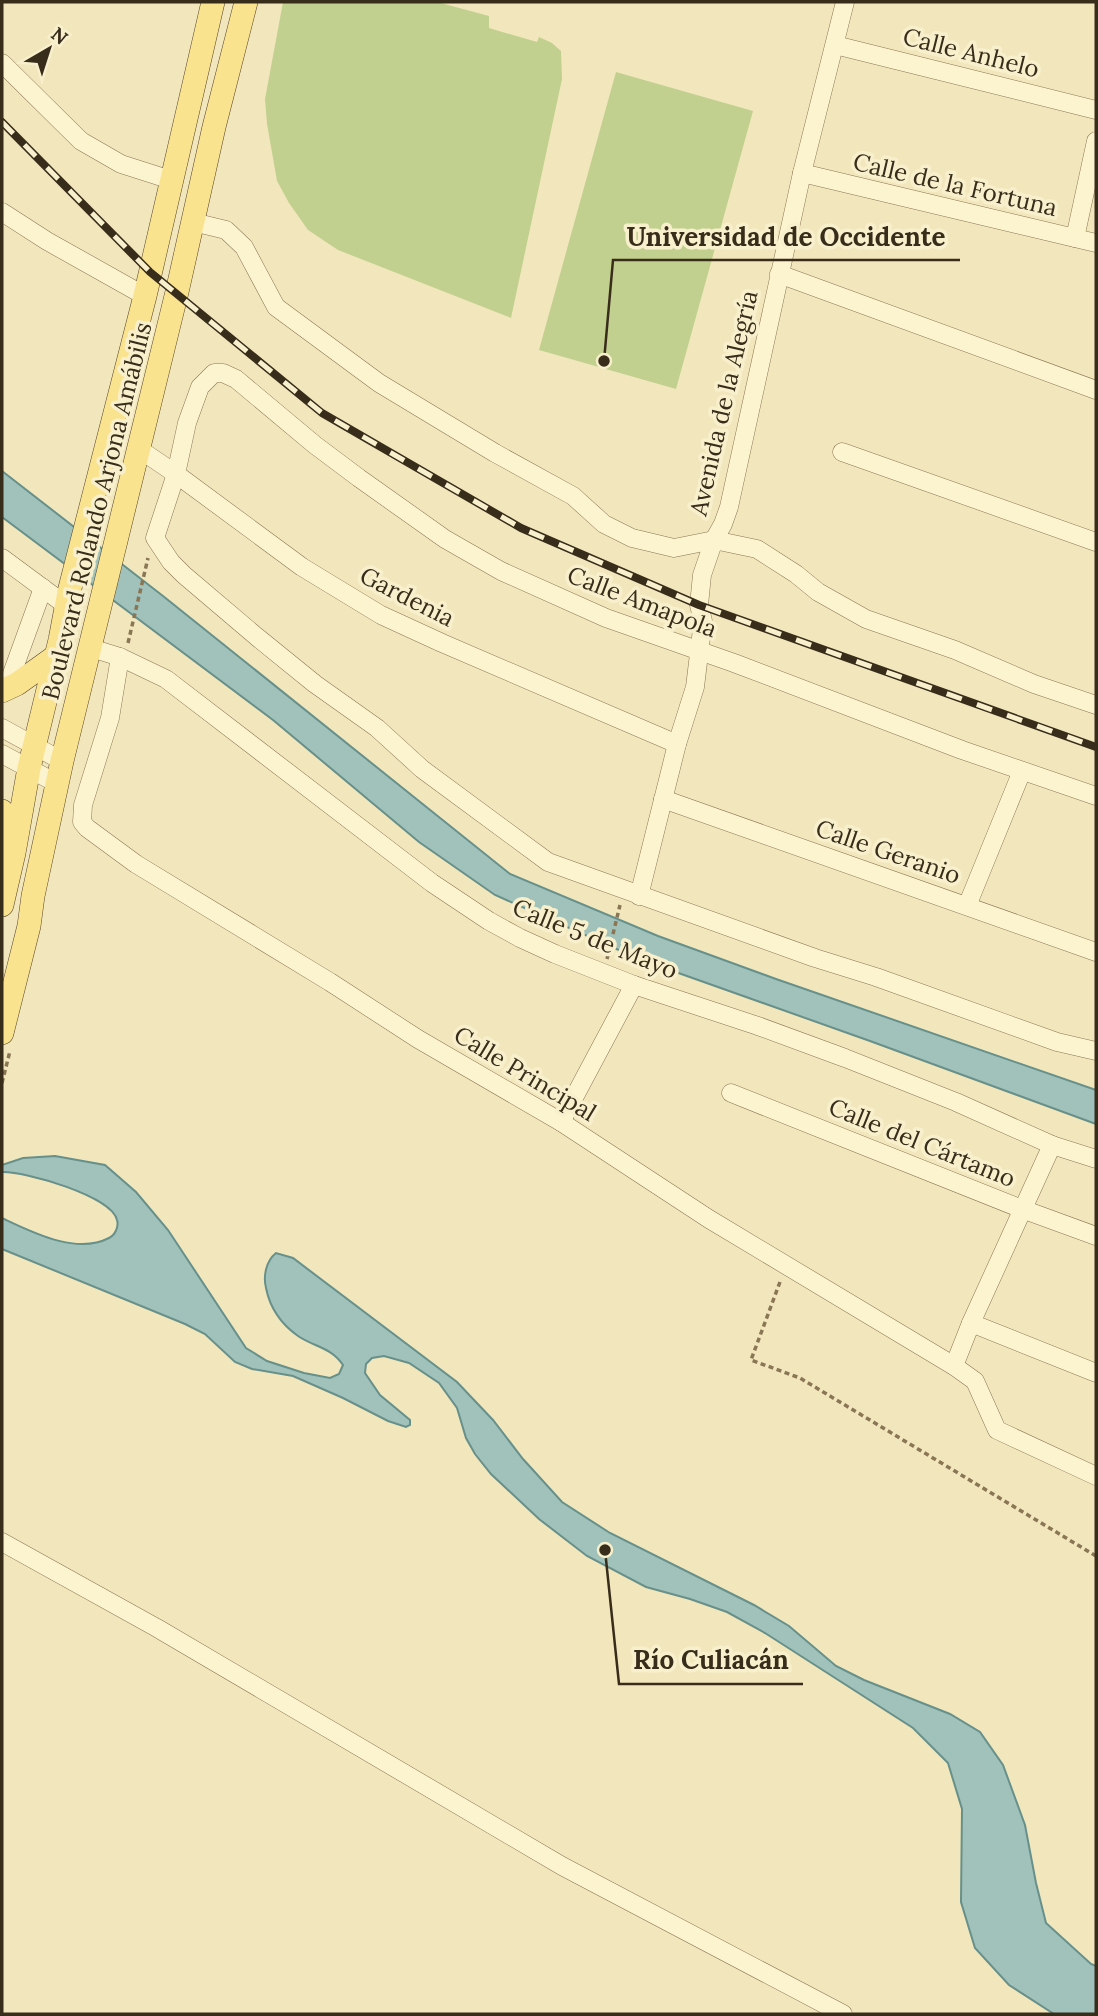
<svg xmlns="http://www.w3.org/2000/svg" width="1098" height="2016" font-family="Lora,serif">
<rect width="100%" height="100%" fill="#f2e7bc"/>
<g fill="#c2d08f">
<polygon points="283,2 437,2 489,16 489,28 537,42 539,37 552,43 561,51 562,79 511,318 338,250 308,230 289,203 277,181 267,124 265,99"/>
<polygon points="616,72 753,111 676,389 539,350"/>
</g>
<g fill="#a0c2bb" stroke="#67908a" stroke-width="2">
<polygon points="2,471 163,596 510,874 658,936 776,979 1096,1090 1096,1124 870,1041 639,959 495,895 419,842 273,720 2,517"/>
<path d="M55,1156L105,1165L136,1192L168,1230L246,1348L267,1361L304,1373L330,1378L339,1374L343,1365C331,1347 314,1347 298,1336C281,1324 270,1308 266,1288C263,1276 266,1261 276,1253L293,1258L457,1382L493,1420L523,1459L562,1502L610,1533L754,1605L789,1626L836,1666L864,1680L950,1714L980,1732L1003,1765L1025,1825L1036,1883L1046,1923L1091,1964L1096,1966V2014H1054L1009,1985L975,1948L961,1902L962,1809L948,1763L913,1728L765,1633L727,1612L690,1599L646,1587L587,1556L539,1519L491,1474L475,1454L466,1438L457,1408L439,1383L409,1363L384,1356L372,1358L366,1364L365,1373L380,1395L410,1420V1425L406,1427L388,1421L343,1398L293,1376L252,1369L235,1362L205,1334L185,1324L2,1249V1218C32,1232 76,1255 109,1238C115,1235 119,1227 117,1220C112,1196 24,1171 2,1172V1165L23,1158Z"/>
</g>
<g fill="none" stroke-linecap="round" stroke-linejoin="round">
<g stroke="#8a7654" stroke-width="19">
<g id="minor">
<polyline points="835,45 1096,110"/>
<polyline points="2,63 81,141 121,164 171,180"/>
<polyline points="802,173 1096,243"/>
<polyline points="2,212 47,241 145,296"/>
<polyline points="193,222 226,230 244,247 276,307 379,383 495,453 573,496 604,524 632,538 674,548 714,540 757,549 796,574 818,592 866,619 955,650 1034,684 1096,705"/>
<polyline points="1075,238 1096,141"/>
<polyline points="779,274 1096,390"/>
<polyline points="139,449 176,474 302,567 381,615 442,643 677,744"/>
<polyline points="842,452 1096,542"/>
<polyline points="2,558 67,606"/>
<polyline points="91,648 120,657 166,679 432,883 489,921 520,938 555,954 634,985 758,1026 845,1058 956,1102 1052,1145 1096,1159"/>
<polyline points="120,657 110,718 83,805 82,822 87,828 136,864 330,982 418,1039 561,1122 709,1219 954,1366 975,1381 997,1430 1096,1476"/>
<polyline points="6,690 43,588"/>
<polyline points="2,728 62,761"/>
<polyline points="2,754 58,784"/>
<polyline points="1096,796 962,750 734,663 606,618 501,571 445,539 359,478 315,445 236,379 223,373 214,373 200,387 187,423 176,474 155,538 171,562 184,575 257,637 315,684 377,728 422,769 548,862 815,958 876,977 1057,1042 1096,1051"/>
<polyline points="663,799 1096,952"/>
<polyline points="639,896 677,744 695,687 703,621 699,605 702,575 714,540 723,524 729,507 802,173 845,2"/>
<polyline points="967,906 1022,771"/>
<polyline points="731,1093 1022,1209 1096,1236"/>
<polyline points="561,1122 634,985"/>
<polyline points="971,1323 1096,1373"/>
<polyline points="954,1366 971,1323 1052,1145"/>
<polyline points="2,1542 157,1628 562,1866 843,2014"/>
</g>
</g>
<g stroke="#574329" stroke-width="24">
<g id="major">
<polyline points="2,691 17,684 56,656"/>
<polyline points="2,811 13,848"/>
<polyline points="2,905 14,853 29,768 60,640 69,592 145,296 213,2"/>
<polyline points="2,1033 29,926 33,896 62,761 177,292 214,127 246,2"/>
</g>
</g>
<g stroke="#8a7654" stroke-width="3.5" stroke-dasharray="5 3.5" stroke-linecap="butt">
<polyline points="128,643 148,558"/>
<polyline points="607,959 620,905"/>
<polyline points="2,1083 10,1051"/>
<polyline points="780,1282 751,1360 800,1378 1096,1556"/>
</g>
<use href="#minor" stroke="#fcf3cf" stroke-width="18"/>
<use href="#major" stroke="#fae38f" stroke-width="23"/>
<g stroke="#382c1a" stroke-width="8">
<polyline id="rail" points="2,122 150,272 322,413 521,528 699,605 1096,747"/>
</g>
<use href="#rail" stroke="#f8f0cc" stroke-width="5" stroke-dasharray="16" stroke-linecap="butt"/>
</g>
<g text-anchor="middle" stroke-width="7" stroke-linejoin="round" paint-order="stroke">
<g font-size="24" fill="#382c1a" stroke="#f8f0cc">
<text transform="translate(971 53) rotate(14)" y="8">Calle Anhelo</text>
<text transform="translate(955 185) rotate(13)" y="8">Calle de la Fortuna</text>
<text transform="translate(724 403) rotate(-77)" y="8">Avenida de la Alegría</text>
<text transform="translate(97 511) rotate(-76)" y="8">Boulevard Rolando Arjona Amábilis</text>
<text transform="translate(407 597) rotate(27)" y="8">Gardenia</text>
<text transform="translate(642 602) rotate(21)" y="8">Calle Amapola</text>
<text transform="translate(888 852) rotate(19)" y="8">Calle Geranio</text>
<text transform="translate(595 939) rotate(22)" y="8">Calle 5 de Mayo</text>
<text transform="translate(525 1074) rotate(31)" y="8">Calle Principal</text>
<text transform="translate(922 1143) rotate(22)" y="8">Calle del Cártamo</text>
</g>
</g>
<path fill="none" stroke="#382c1a" stroke-width="2.5" d="M604 361L613 260H960M605 1550L619 1684H803"/>
<g fill="#382c1a" stroke="#f8f0cc" stroke-width="2.5">
<circle cx="604" cy="361" r="7"/>
<circle cx="605" cy="1550" r="7"/>
</g>
<g font-size="26" text-anchor="middle" font-weight="bold" fill="#382c1a" stroke="#f8f0cc" stroke-width="7" stroke-linejoin="round" paint-order="stroke">
<text x="786" y="246">Universidad de Occidente</text>
<text x="711" y="1669">Río Culiacán</text>
</g>
<rect width="1098" height="2016" fill="none" stroke="#382c1a" stroke-width="7"/>
<g transform="translate(49 49) rotate(39)" stroke="#f8f0cc" stroke-width="5" paint-order="stroke">
<path d="M0-5L12 26L0 18L-12 26Z" fill="#382c1a"/>
<text y="-10" font-size="19" font-weight="bold" text-anchor="middle" fill="#382c1a">N</text>
</g>
</svg>
